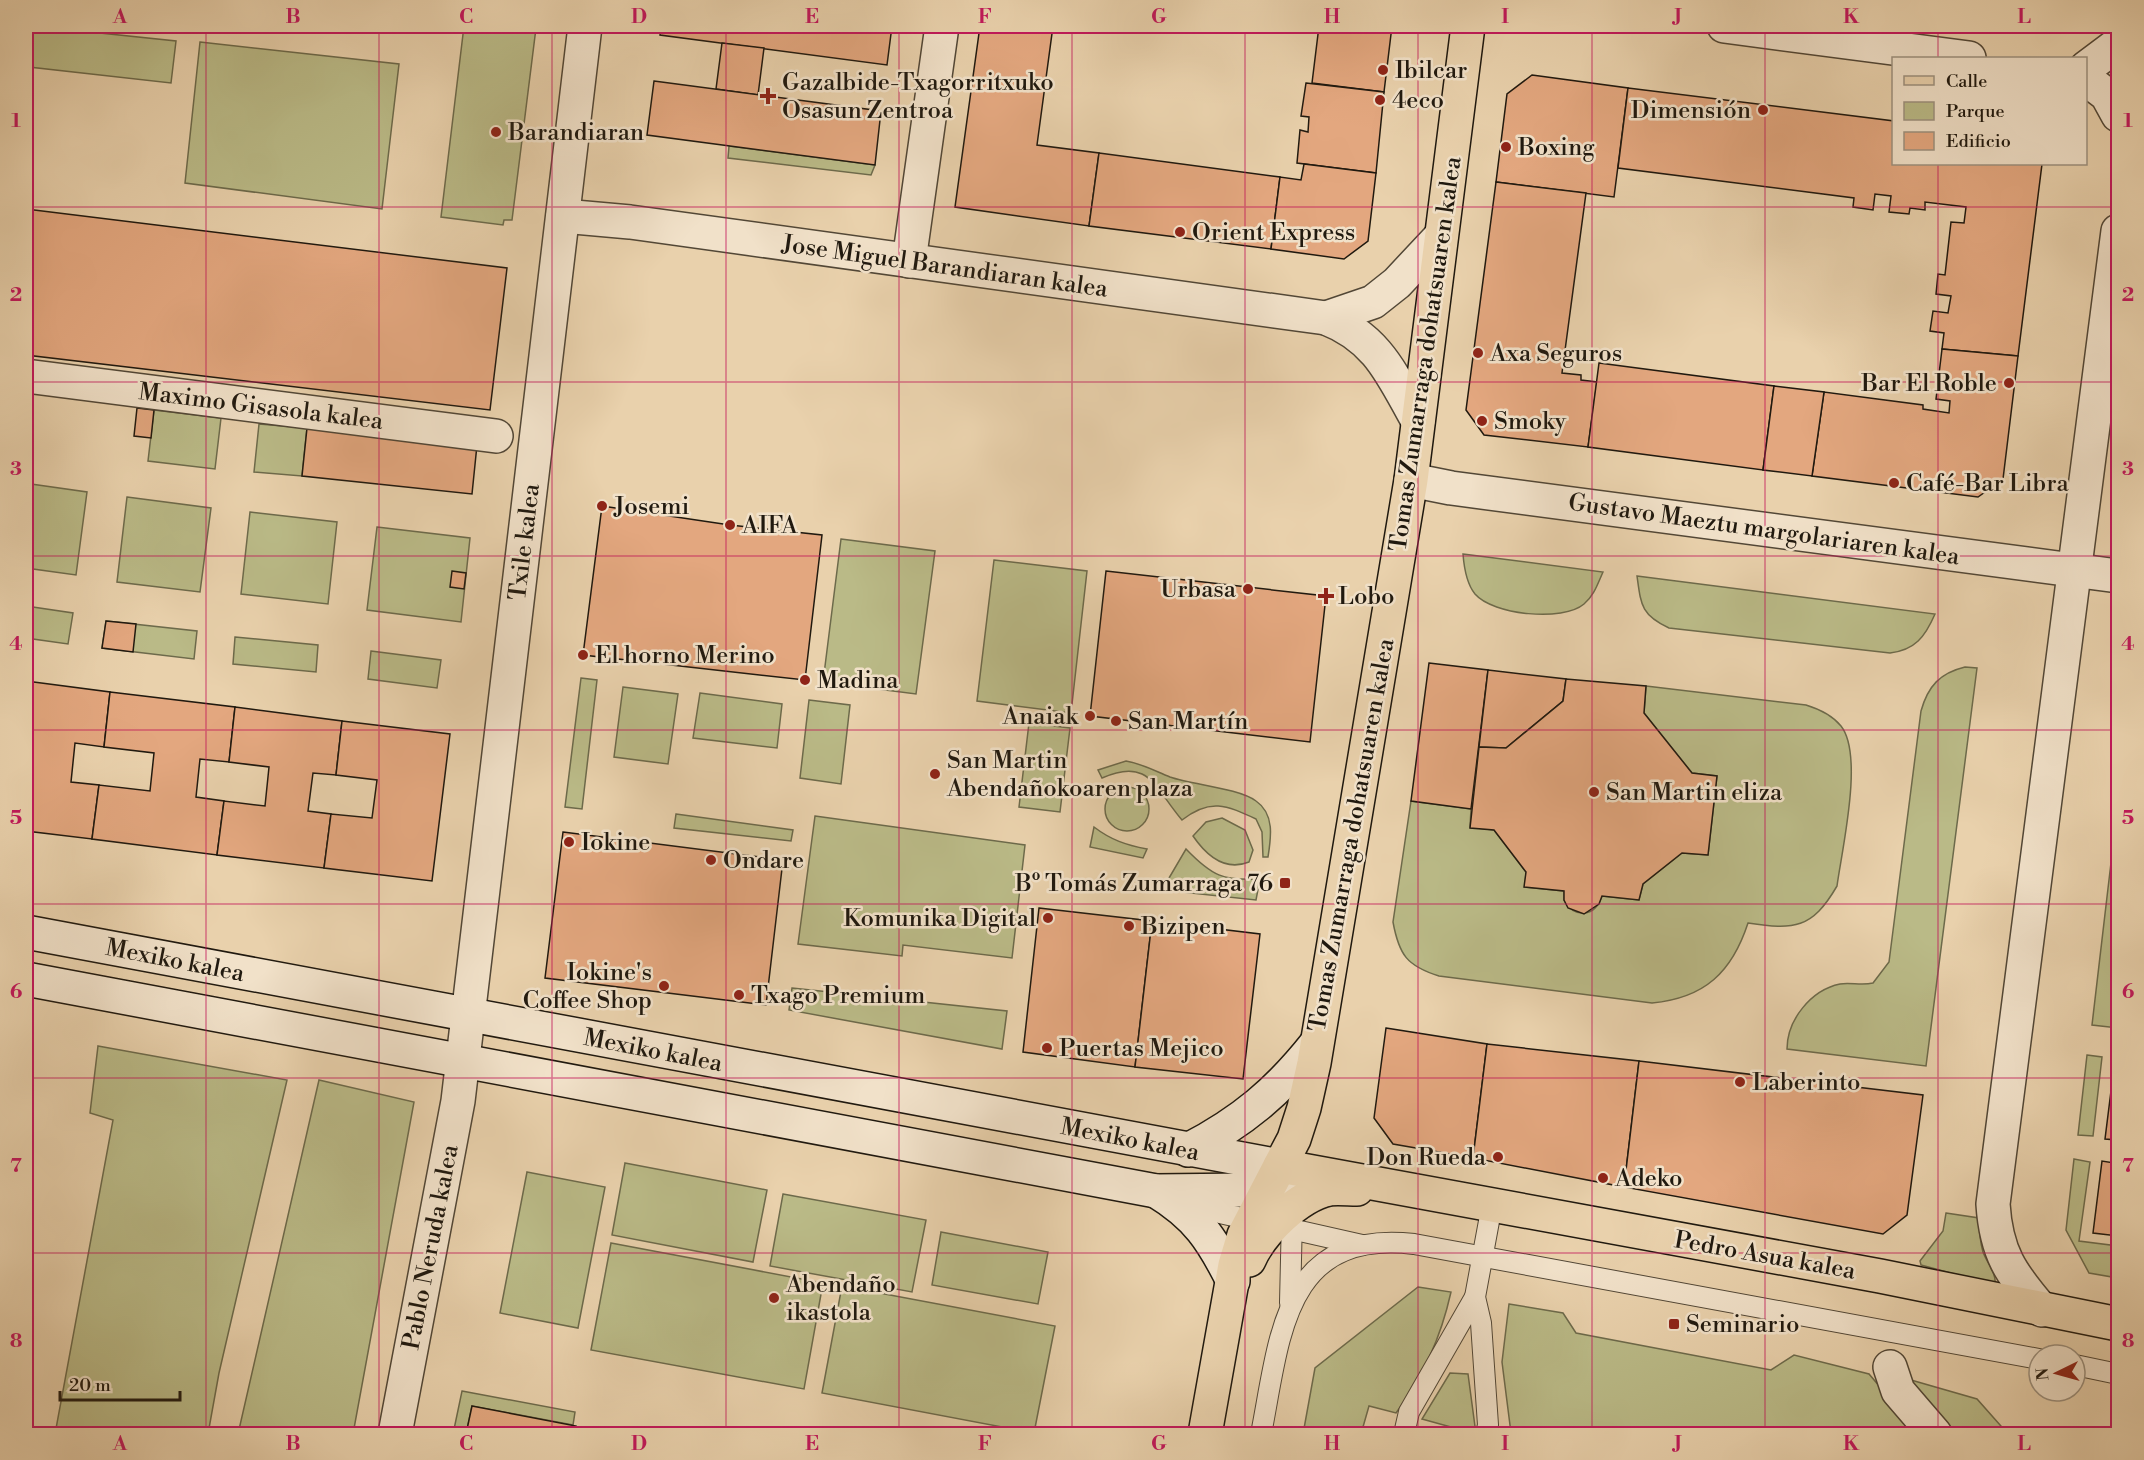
<svg xmlns="http://www.w3.org/2000/svg" width="2144" height="1460" font-family="'Libre Bodoni',serif">
<rect width="100%" height="100%" fill="#e9d1ac"/>
<filter id="stains"><feTurbulence type="fractalNoise" baseFrequency=".00333" numOctaves="4"/><feColorMatrix values="0 0 0 0 .2 0 0 0 0 .09 0 0 0 0 .02 0 0 0 .5 -.17"/></filter>
<radialGradient id="worn" r=".72"><stop offset=".6" stop-color="#630" stop-opacity="0"/><stop offset="1" stop-color="#630" stop-opacity=".3"/></radialGradient>
<g fill="#baba87" stroke="#6d6a4b" stroke-width="1.5">
<polygon points="33,26 176,41 171,83 29,67"/>
<polygon points="464,26 534,26 536,28 512,220 504,220 503,225 441,217"/>
<polygon points="200,42 399,64 382,209 185,183"/>
<polygon points="729,146 875,165 871,175 728,158"/>
<polygon points="154,410 221,418 215,469 148,461"/>
<polygon points="259,424 307,428 302,476 254,472"/>
<polygon points="31,484 87,492 76,575 26,568 26,523"/>
<polygon points="127,497 211,508 200,592 117,582"/>
<polygon points="250,512 337,522 328,604 241,594"/>
<polygon points="377,527 470,538 461,622 367,610"/>
<polygon points="841,539 935,551 916,694 823,682"/>
<path d="M1463,554L1603,572C1598,583 1594,596 1584,604C1563,622 1493,615 1475,594C1466,583 1464,567 1463,554Z"/>
<polygon points="994,560 1087,571 1071,713 977,701"/>
<path d="M1637,576L1935,614C1925,637 1915,650 1890,653L1669,628C1641,615 1641,605 1637,576Z"/>
<polygon points="26,606 73,613 68,644 26,638"/>
<polygon points="106,621 197,631 194,659 102,648"/>
<polygon points="235,637 318,645 316,672 233,664"/>
<polygon points="371,651 441,660 437,688 368,679"/>
<path d="M1965,667L1977,668L1926,1066L1787,1049C1787,1020 1811,990 1840,984C1851,982 1861,986 1873,983L1889,962L1921,711C1928,686 1940,673 1965,667Z"/>
<polygon points="581,678 597,680 582,809 565,807"/>
<path d="M1646,686L1806,705C1819,709 1832,715 1841,726C1864,755 1842,849 1837,886C1812,929 1794,930 1748,923C1732,972 1705,998 1652,1003L1439,976C1407,966 1399,955 1393,922L1411,801L1471,809L1470,827L1494,830L1526,872L1525,887L1564,891V900C1575,919 1595,917 1602,896L1639,900L1643,884L1682,853L1708,855L1717,776L1692,773L1644,713Z"/>
<polygon points="623,687 678,694 668,764 614,757"/>
<polygon points="700,693 782,704 777,748 693,738"/>
<polygon points="809,700 850,705 841,784 800,778"/>
<polygon points="1029,723 1070,728 1060,812 1019,807"/>
<path d="M1126,761C1143,764 1155,771 1170,777C1193,785 1238,788 1256,801C1275,814 1271,838 1268,857H1263L1262,832L1256,819C1226,805 1210,798 1182,820C1154,787 1149,757 1102,778L1098,770Z"/>
<circle cx="1127" cy="809" r="22"/>
<polygon points="2118,803 2118,1028 2092,1025"/>
<polygon points="676,814 793,830 791,841 674,828"/>
<polygon points="815,816 1025,845 1012,958 903,945 902,956 798,944"/>
<path d="M1222,818L1245,830L1253,850L1249,862C1224,872 1206,855 1193,836L1206,822Z"/>
<path d="M1094,827C1111,840 1126,845 1147,849L1143,858L1090,847Z"/>
<path d="M1186,849C1212,876 1223,881 1260,879L1256,900L1162,890Z"/>
<polygon points="792,988 1007,1011 1002,1049 789,1010"/>
<polygon points="98,1046 287,1080 219,1373 208,1434 55,1434 113,1120 90,1113"/>
<polygon points="2087,1055 2102,1057 2093,1136 2078,1135"/>
<polygon points="319,1080 414,1102 353,1434 238,1434"/>
<polygon points="2074,1159 2090,1162 2079,1241 2118,1246 2118,1278 2089,1273 2066,1230"/>
<polygon points="625,1163 767,1190 753,1262 612,1235"/>
<polygon points="527,1172 605,1187 578,1328 500,1313"/>
<polygon points="783,1194 926,1220 912,1292 770,1266"/>
<path d="M1946,1213L1979,1218C1979,1230 1980,1241 1983,1252C1987,1263 1997,1274 1995,1285L1921,1265L1920,1261L1943,1231Z"/>
<polygon points="941,1232 1048,1252 1038,1304 932,1285"/>
<polygon points="611,1243 823,1283 804,1389 591,1350"/>
<polygon points="842,1286 1055,1326 1034,1433 822,1393"/>
<path d="M1418,1287L1451,1292C1441,1337 1424,1376 1396,1413L1369,1406L1361,1434H1303L1315,1368Z"/>
<polygon points="1509,1304 1563,1313 1576,1333 1771,1370 1794,1355 1869,1374 1920,1434 1511,1433 1502,1362"/>
<polygon points="1450,1373 1468,1374 1476,1434 1422,1419"/>
<polygon points="1911,1380 1977,1399 2008,1434 1949,1434 1912,1390"/>
<polygon points="462,1391 575,1412 573,1425 472,1406 466,1434 453,1434"/>
</g>
<g fill="#e3a77f" stroke="#20190f" stroke-width="1.5">
<polygon points="661,26 892,26 887,65 660,35"/>
<polygon points="980,26 1053,26 1037,145 1099,153 1089,226 955,207"/>
<polygon points="1319,26 1392,26 1384,92 1312,83"/>
<polygon points="722,43 764,48 758,95 716,89"/>
<polygon points="1532,75 1628,88 1614,197 1496,182 1507,94"/>
<polygon points="654,81 881,111 875,165 647,135"/>
<polygon points="1306,83 1384,92 1376,173 1297,163 1300,130 1308,132 1309,117 1301,116"/>
<polygon points="1628,88 1894,121 1894,164 2042,164 2018,356 1942,349 1944,333 1930,331 1933,311 1948,313 1951,296 1936,294 1938,274 1945,275 1951,222 1964,223 1966,207 1925,202 1925,210 1910,208 1909,214 1889,212 1891,196 1875,194 1873,210 1853,207 1854,198 1618,168"/>
<polygon points="1099,153 1280,177 1271,249 1089,226"/>
<polygon points="1304,164 1376,173 1368,241 1344,259 1271,249 1280,177 1301,180"/>
<polygon points="1496,182 1586,193 1562,373 1581,375 1581,380 1597,382 1588,447 1484,435 1466,410"/>
<polygon points="26,209 507,268 490,410 26,355"/>
<polygon points="1942,349 2018,356 2003,479 1978,497 1812,476 1824,392 1923,405 1923,409 1949,413 1950,401 1936,399"/>
<polygon points="1599,363 1774,386 1763,470 1588,447"/>
<polygon points="1774,386 1824,392 1812,476 1763,470"/>
<polygon points="137,408 154,410 151,438 134,436"/>
<polygon points="307,428 477,445 472,494 302,476"/>
<polygon points="602,506 730,525 822,535 805,680 583,655"/>
<polygon points="452,571 466,573 464,589 450,587"/>
<polygon points="1106,571 1326,596 1310,742 1090,716"/>
<polygon points="106,621 136,624 133,652 102,648"/>
<polygon points="1429,663 1488,670 1471,809 1411,801"/>
<polygon points="1488,670 1566,679 1563,701 1506,748 1479,747"/>
<polygon points="1566,679 1646,686 1644,713 1692,773 1717,776 1708,855 1682,853 1643,884 1639,900 1602,896 1599,904 1584,914 1568,908 1564,900 1564,891 1524,887 1526,872 1494,830 1470,828 1479,747 1506,748 1563,701"/>
<polygon points="26,681 110,692 104,747 75,743 71,782 99,785 92,839 26,831 26,768 29,738 26,737"/>
<polygon points="110,692 235,707 229,762 200,759 196,797 224,801 217,855 92,839 99,785 150,791 154,753 104,747"/>
<polygon points="235,707 342,721 336,775 313,773 308,811 331,814 324,868 217,855 224,801 265,806 269,767 229,762"/>
<polygon points="342,721 450,734 432,881 324,868 331,814 372,818 377,780 336,775"/>
<polygon points="563,832 783,860 766,1005 545,978"/>
<polygon points="1039,908 1152,921 1135,1067 1023,1052"/>
<polygon points="1152,921 1260,934 1243,1079 1135,1067"/>
<polygon points="1386,1028 1487,1044 1473,1158 1393,1144 1374,1118"/>
<polygon points="1487,1044 1639,1061 1624,1187 1473,1158"/>
<polygon points="1639,1061 1923,1095 1907,1215 1883,1234 1624,1187"/>
<polygon points="2114,1067 2118,1068 2118,1236 2093,1233 2102,1161 2114,1163 2117,1140 2105,1139"/>
<polygon points="472,1406 576,1426 574,1434 466,1434"/>
</g>
<g fill="none" stroke-linecap="round" stroke-linejoin="round">
<g stroke="#524736" stroke-width="22">
<g id="lane">
<polyline points="1180,1204 1362,1245"/>
<polyline points="1290,1303 1292,1216"/>
<polyline points="2075,1365 2118,1374"/>
<path d="M1261,1434C1280,1338 1283,1229 1414,1244L2039,1359"/>
<polyline points="1404,1434 1409,1412 1475,1297"/>
<polyline points="1486,1434 1488,1425 1481,1323 1475,1297 1492,1205"/>
</g>
</g>
<g stroke="#524736" stroke-width="36">
<g id="street">
<polyline points="1724,26 1969,58"/>
<polyline points="2086,68 2118,44"/>
<polyline points="2086,79 2107,95 2118,115"/>
<path d="M563,216L630,222L1326,318C1378,338 1392,375 1418,421"/>
<polyline points="909,261 942,26"/>
<polyline points="1326,318 1373,302 1397,283 1441,236"/>
<polyline points="26,376 496,436"/>
<polyline points="1411,480 1451,488 2118,576"/>
<path d="M2042,1310C2011,1274 1996,1253 1993,1204L2118,231"/>
<polyline points="1890,1367 1898,1391 1935,1434"/>
<polyline points="395,1434 458,1101 585,26"/>
</g>
</g>
<g stroke="#20190f" stroke-width="36">
<g id="secondary">
<polyline points="26,932 1280,1166"/>
<polyline points="26,979 1156,1191 1328,1189"/>
<path d="M1188,1150C1242,1122 1278,1092 1316,1044"/>
<path d="M1156,1191C1197,1216 1212,1239 1233,1281"/>
</g>
</g>
<g stroke="#20190f" stroke-width="36">
<g id="primary">
<polyline points="1280,1166 1880,1276 2118,1324"/>
<path d="M1249,1260C1261,1232 1298,1196 1329,1189C1337,1188 1348,1189 1357,1189"/>
<polyline points="1205,1434 1235,1265 1244,1235 1294,1139 1304,1108 1314,1063 1411,480 1468,26"/>
</g>
</g>
<use href="#lane" stroke="#f1e1c9" stroke-width="20"/>
<use href="#street" stroke="#f1e1c9" stroke-width="33"/>
<use href="#secondary" stroke="#f1e1c9" stroke-width="33"/>
<use href="#primary" stroke="#e9d1ac" stroke-width="33"/>
</g>
<path fill="none" stroke="#c2185b" stroke-width="1.5" stroke-opacity="0.55" d="M206,26V1434M379,26V1434M552,26V1434M726,26V1434M899,26V1434M1072,26V1434M1245,26V1434M1418,26V1434M1592,26V1434M1765,26V1434M1938,26V58M1938,164V1434M26,207H2118M26,382H2118M26,556H2118M26,730H2118M26,904H2118M26,1078H2118M26,1253H2118"/>
<g fill="#8f2418" stroke="#f1e1c9" stroke-width="2">
<circle cx="1383" cy="70" r="6"/>
<path d="M765 87h6v6h6v6h-6v6h-6v-6h-6v-6h6z"/>
<circle cx="1380" cy="100" r="6"/>
<circle cx="1763" cy="110" r="6"/>
<circle cx="496" cy="132" r="6"/>
<circle cx="1506" cy="147" r="6"/>
<circle cx="1180" cy="232" r="6"/>
<circle cx="1478" cy="353" r="6"/>
<circle cx="2009" cy="383" r="6"/>
<circle cx="1482" cy="421" r="6"/>
<circle cx="1894" cy="483" r="6"/>
<circle cx="602" cy="506" r="6"/>
<circle cx="730" cy="525" r="6"/>
<circle cx="1248" cy="589" r="6"/>
<path d="M1323 587h6v6h6v6h-6v6h-6v-6h-6v-6h6z"/>
<circle cx="583" cy="655" r="6"/>
<circle cx="805" cy="680" r="6"/>
<circle cx="1090" cy="716" r="6"/>
<circle cx="1116" cy="721" r="6"/>
<circle cx="935" cy="774" r="6"/>
<circle cx="1594" cy="792" r="6"/>
<circle cx="569" cy="842" r="6"/>
<circle cx="711" cy="860" r="6"/>
<rect x="1279" y="877" width="12" height="12" rx="3"/>
<circle cx="1048" cy="918" r="6"/>
<circle cx="1129" cy="926" r="6"/>
<circle cx="664" cy="986" r="6"/>
<circle cx="739" cy="995" r="6"/>
<circle cx="1047" cy="1048" r="6"/>
<circle cx="1740" cy="1082" r="6"/>
<circle cx="1498" cy="1157" r="6"/>
<circle cx="1603" cy="1178" r="6"/>
<circle cx="774" cy="1298" r="6"/>
<rect x="1668" y="1318" width="12" height="12" rx="3"/>
</g>
<g text-anchor="middle" stroke-width="5" stroke-linejoin="round" paint-order="stroke">
<g font-size="24" fill="#20190f" stroke="#f1e1c9" text-anchor="start">
<text x="1395" y="78">Ibilcar</text>
<text x="782" y="90">Gazalbide-Txagorritxuko<tspan x="782" dy="28">Osasun Zentroa</tspan></text>
<text x="1392" y="108">4eco</text>
<text x="1751" y="118" text-anchor="end">Dimensión</text>
<text x="508" y="140">Barandiaran</text>
<text x="1518" y="155">Boxing</text>
<text x="1192" y="240">Orient Express</text>
<text x="1490" y="361">Axa Seguros</text>
<text x="1997" y="391" text-anchor="end">Bar El Roble</text>
<text x="1494" y="429">Smoky</text>
<text x="1906" y="491">Café-Bar Libra</text>
<text x="614" y="514">Josemi</text>
<text x="742" y="533">AIFA</text>
<text x="1236" y="597" text-anchor="end">Urbasa</text>
<text x="1338" y="604">Lobo</text>
<text x="595" y="663">El horno Merino</text>
<text x="817" y="688">Madina</text>
<text x="1078" y="724" text-anchor="end">Anaiak</text>
<text x="1128" y="729">San Martín</text>
<text x="947" y="768">San Martin<tspan x="947" dy="28">Abendañokoaren plaza</tspan></text>
<text x="1606" y="800">San Martin eliza</text>
<text x="581" y="850">Iokine</text>
<text x="723" y="868">Ondare</text>
<text x="1273" y="891" text-anchor="end">Bº Tomás Zumarraga 76</text>
<text x="1036" y="926" text-anchor="end">Komunika Digital</text>
<text x="1141" y="934">Bizipen</text>
<text x="652" y="980" text-anchor="end">Iokine's<tspan x="652" dy="28">Coffee Shop</tspan></text>
<text x="751" y="1003">Txago Premium</text>
<text x="1059" y="1056">Puertas Mejico</text>
<text x="1752" y="1090">Laberinto</text>
<text x="1486" y="1165" text-anchor="end">Don Rueda</text>
<text x="1615" y="1186">Adeko</text>
<text x="786" y="1292">Abendaño<tspan x="786" dy="28">ikastola</tspan></text>
<text x="1686" y="1332">Seminario</text>
</g>
<g font-size="24" fill="#20190f" stroke="#f1e1c9">
<text transform="translate(945 266) rotate(8)" y="8">Jose Miguel Barandiaran kalea</text>
<text transform="translate(1425 354) rotate(-82)" y="8">Tomas Zumarraga dohatsuaren kalea</text>
<text transform="translate(261 406) rotate(7)" y="8">Maximo Gisasola kalea</text>
<text transform="translate(1764 529) rotate(8)" y="8">Gustavo Maeztu margolariaren kalea</text>
<text transform="translate(524 542) rotate(-83)" y="8">Txile kalea</text>
<text transform="translate(1351 835) rotate(-80)" y="8">Tomas Zumarraga dohatsuaren kalea</text>
<text transform="translate(175 960) rotate(11)" y="8">Mexiko kalea</text>
<text transform="translate(653 1050) rotate(11)" y="8">Mexiko kalea</text>
<text transform="translate(1130 1139) rotate(11)" y="8">Mexiko kalea</text>
<text transform="translate(430 1247) rotate(-79)" y="8">Pablo Neruda kalea</text>
<text transform="translate(1765 1255) rotate(10)" y="8">Pedro Asua kalea</text>
</g>
</g>
<rect width="2144" height="1460" fill="none" stroke="#e9d1ac" stroke-width="66"/>
<rect x="1892" y="57" width="195" height="108" fill="#f1e1c9" stroke="#9d917f" stroke-width="1.5"/>
<rect x="1904" y="76" width="30" height="9" fill="#e9d1ac" stroke="#9d917f" stroke-width="1.5"/>
<text x="1946" y="87" font-size="18" fill="#20190f">Calle</text>
<rect x="1904" y="102" width="30" height="18" fill="#baba87" stroke="#9d917f" stroke-width="1.5"/>
<text x="1946" y="117" font-size="18" fill="#20190f">Parque</text>
<rect x="1904" y="132" width="30" height="18" fill="#e3a77f" stroke="#9d917f" stroke-width="1.5"/>
<text x="1946" y="147" font-size="18" fill="#20190f">Edificio</text>
<g transform="translate(2057 1373) rotate(265)"><circle r="28" fill="#f1e1c9" stroke="#9d917f" stroke-width="1.5"/>
<path d="M0-4.5L10 22L0 15L-10 22Z" fill="#8f2418"/>
<text y="-9" font-size="16" font-weight="bold" text-anchor="middle" fill="#20190f">N</text>
</g>
<path d="M60 1391v9h120v-9" fill="none" stroke="#20190f" stroke-width="3"/>
<text x="69" y="1391" font-size="18" fill="#20190f" stroke="#f1e1c9" stroke-width="4.5" paint-order="stroke">20 m</text>
<rect x="33" y="33" width="2078" height="1394" fill="none" stroke="#c2185b" stroke-width="2"/>
<g font-size="20" text-anchor="middle" font-weight="bold" fill="#c2185b">
<text x="120" y="23">A</text>
<text x="293" y="23">B</text>
<text x="466" y="23">C</text>
<text x="639" y="23">D</text>
<text x="812" y="23">E</text>
<text x="985" y="23">F</text>
<text x="1159" y="23">G</text>
<text x="1332" y="23">H</text>
<text x="1505" y="23">I</text>
<text x="1678" y="23">J</text>
<text x="1851" y="23">K</text>
<text x="2024" y="23">L</text>
<text x="16" y="127">1</text>
<text x="2128" y="127">1</text>
<text x="16" y="301">2</text>
<text x="2128" y="301">2</text>
<text x="16" y="475">3</text>
<text x="2128" y="475">3</text>
<text x="16" y="650">4</text>
<text x="2128" y="650">4</text>
<text x="16" y="824">5</text>
<text x="2128" y="824">5</text>
<text x="16" y="998">6</text>
<text x="2128" y="998">6</text>
<text x="16" y="1172">7</text>
<text x="2128" y="1172">7</text>
<text x="16" y="1347">8</text>
<text x="2128" y="1347">8</text>
<text x="120" y="1450">A</text>
<text x="293" y="1450">B</text>
<text x="466" y="1450">C</text>
<text x="639" y="1450">D</text>
<text x="812" y="1450">E</text>
<text x="985" y="1450">F</text>
<text x="1159" y="1450">G</text>
<text x="1332" y="1450">H</text>
<text x="1505" y="1450">I</text>
<text x="1678" y="1450">J</text>
<text x="1851" y="1450">K</text>
<text x="2024" y="1450">L</text>
</g>
<rect width="100%" height="100%" filter="url(#stains)"/>
<rect width="100%" height="100%" fill="url(#worn)"/>
</svg>
